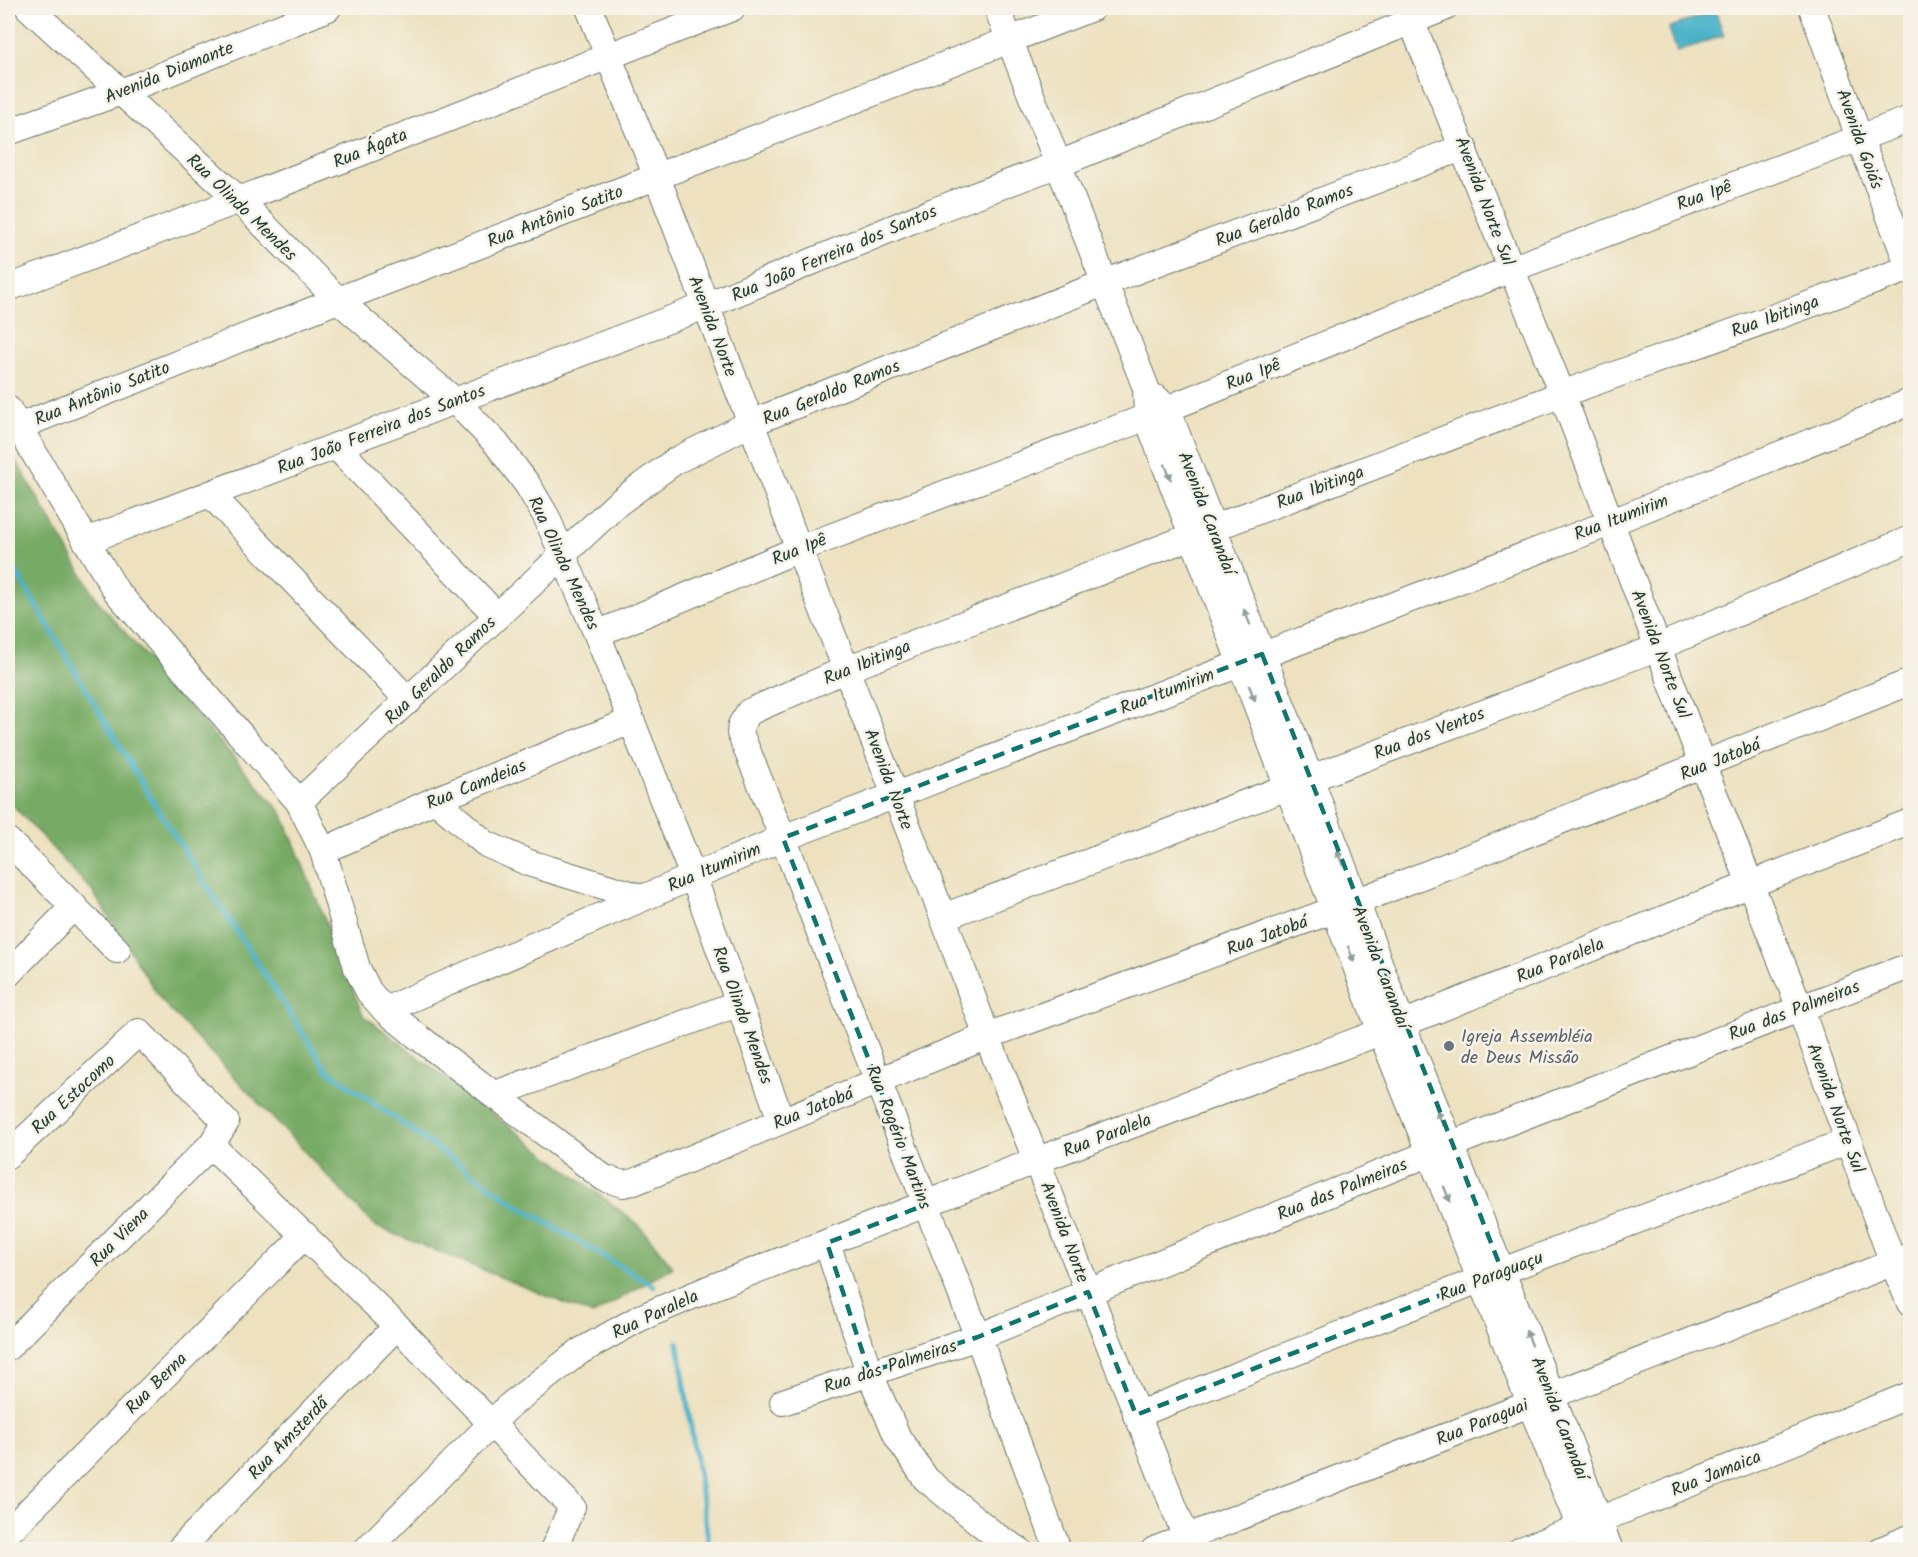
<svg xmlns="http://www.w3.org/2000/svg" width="1918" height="1557" font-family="Kalam,sans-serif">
<rect width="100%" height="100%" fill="#f7f3e8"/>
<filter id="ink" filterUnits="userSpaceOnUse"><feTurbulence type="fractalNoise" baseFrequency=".0167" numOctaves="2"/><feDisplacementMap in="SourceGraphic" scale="12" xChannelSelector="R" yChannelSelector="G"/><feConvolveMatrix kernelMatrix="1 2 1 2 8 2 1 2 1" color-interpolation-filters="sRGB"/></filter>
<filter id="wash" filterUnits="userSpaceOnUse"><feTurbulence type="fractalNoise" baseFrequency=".008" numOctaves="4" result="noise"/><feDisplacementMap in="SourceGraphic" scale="24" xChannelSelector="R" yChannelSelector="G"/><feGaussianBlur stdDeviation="1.35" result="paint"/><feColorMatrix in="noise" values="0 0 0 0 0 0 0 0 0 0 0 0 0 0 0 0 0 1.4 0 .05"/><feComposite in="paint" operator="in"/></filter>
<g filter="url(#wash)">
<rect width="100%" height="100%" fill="#ede1c0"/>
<polygon fill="#77aa65" stroke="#4b744c" stroke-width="1.5" points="8,447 97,600 282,813 363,1015 639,1225 673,1267 593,1315 375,1226 161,1000 93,892 8,800"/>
<polygon fill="#4ab2c9" stroke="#34787e" stroke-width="1.5" points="1715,11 1724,35 1677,52 1669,28"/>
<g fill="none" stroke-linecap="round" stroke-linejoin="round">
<g stroke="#4ab2c9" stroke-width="5">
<polyline points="8,558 153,802 326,1069 515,1204 654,1286"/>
<polyline points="678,1342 709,1545 722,1550"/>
</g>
</g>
</g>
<g filter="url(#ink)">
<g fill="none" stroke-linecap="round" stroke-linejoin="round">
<g stroke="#677665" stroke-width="28">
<g id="minor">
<polyline points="29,8 239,200 338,300 455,401 496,443 527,484 546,516 597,634 693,876 781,1120"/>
<polyline points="589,8 657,177 799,549 943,917 987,1036 1191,1550"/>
<polyline points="997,8 1146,388 1147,417 1381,1032 1589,1550"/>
<polyline points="1406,8 1562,394 1703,766 1800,1008 1893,1263 1910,1303"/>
<polyline points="1812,8 1859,137 1910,269"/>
<polyline points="8,132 121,92 328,8"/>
<polyline points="8,288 239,200 732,8"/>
<polyline points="1156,398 1167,409 1310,778 1402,1024 1551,1394 1610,1550"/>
<polyline points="8,409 116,591 299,802 323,851 357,968 369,992 385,1010 417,1036 604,1178 623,1184 634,1182 987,1036 1356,902 1910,682"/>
<polyline points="18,427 338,300 1092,8"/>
<polyline points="336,446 497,616"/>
<polyline points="210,494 409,701"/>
<polyline points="86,541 705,306 934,211 1059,164 1444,8"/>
<polyline points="597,634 799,549 1147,417 1511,269 1910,119"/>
<polyline points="435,800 486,844 529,863 643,898 783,838 1610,523 1910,402"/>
<polyline points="299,802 618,503 675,461 751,423 1104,283 1464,147"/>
<polyline points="8,841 117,950"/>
<polyline points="323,851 435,800 631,721"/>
<polyline points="943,917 1659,647 1910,539"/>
<polyline points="8,974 74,906"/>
<polyline points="385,1010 643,898"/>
<polyline points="493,1095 739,1003"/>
<polyline points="211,1145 397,1326 572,1507 553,1550"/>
<polyline points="8,1155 139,1032 226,1122 211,1145 8,1347"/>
<polyline points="827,1243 869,1372 898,1438 926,1479 996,1536 1019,1550"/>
<polyline points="783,1402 978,1337 1450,1145 1899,970"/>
<polyline points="1136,1415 1502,1271 1848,1141"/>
<polyline points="8,1532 305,1235"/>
<polyline points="179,1550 397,1326"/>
<polyline points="366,1550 509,1406 579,1352 640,1318 713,1287 1038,1160 1402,1024 1751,884 1910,822"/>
<polyline points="1058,1550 978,1337 783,838 740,733 741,725 749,712 847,669 1562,394 1910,268"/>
<polyline points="1154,1550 1910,1256"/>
<polyline points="1521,1550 1599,1520 1910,1395"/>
<polyline points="1881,1550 1910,1538"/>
</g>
</g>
<use href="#minor" stroke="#fff" stroke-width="26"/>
</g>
<defs><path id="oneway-solid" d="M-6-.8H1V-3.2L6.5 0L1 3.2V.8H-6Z" transform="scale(1.5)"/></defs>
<g fill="#8f9e9a">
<use href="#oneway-solid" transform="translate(1168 472) rotate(69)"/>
<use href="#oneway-solid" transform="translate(1247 617) rotate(-112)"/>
<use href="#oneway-solid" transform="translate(1252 693) rotate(68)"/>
<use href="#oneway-solid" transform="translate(1340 858) rotate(-110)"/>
<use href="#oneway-solid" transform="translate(1351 954) rotate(69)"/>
<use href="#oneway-solid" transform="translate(1440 1118) rotate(-112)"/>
<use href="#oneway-solid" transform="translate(1447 1194) rotate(68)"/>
<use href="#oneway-solid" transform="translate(1529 1338) rotate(-112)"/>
</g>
</g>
<path fill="none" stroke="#0f766e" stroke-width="4.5" stroke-dasharray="12 8" stroke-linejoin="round" d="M1262,654L1502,1271L1136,1415L1088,1292L978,1337L869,1372L827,1243L925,1205L783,838Z"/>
<circle fill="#6b7280" stroke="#f7f3e8" stroke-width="2" cx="1449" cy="1046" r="6"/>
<g text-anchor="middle" stroke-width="5" stroke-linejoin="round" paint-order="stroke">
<g font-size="18" fill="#1f3d34" stroke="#f7f3e8">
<text transform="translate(169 72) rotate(-22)" y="6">Avenida Diamante</text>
<text transform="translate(1860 139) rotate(70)" y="6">Avenida Goiás</text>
<text transform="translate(370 148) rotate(-22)" y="6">Rua Ágata</text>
<text transform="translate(1704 195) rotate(-20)" y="6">Rua Ipê</text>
<text transform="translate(1485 201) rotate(69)" y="6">Avenida Norte Sul</text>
<text transform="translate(242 207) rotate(44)" y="6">Rua Olindo Mendes</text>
<text transform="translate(1284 215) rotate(-21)" y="6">Rua Geraldo Ramos</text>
<text transform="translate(555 216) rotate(-21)" y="6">Rua Antônio Satito</text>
<text transform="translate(834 253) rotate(-23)" y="6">Rua João Ferreira dos Santos</text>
<text transform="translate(1775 316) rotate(-20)" y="6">Rua Ibitinga</text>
<text transform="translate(713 326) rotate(69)" y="6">Avenida Norte</text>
<text transform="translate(1253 374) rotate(-22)" y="6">Rua Ipê</text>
<text transform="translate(831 392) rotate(-22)" y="6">Rua Geraldo Ramos</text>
<text transform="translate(102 393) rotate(-22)" y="6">Rua Antônio Satito</text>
<text transform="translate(381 429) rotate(-21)" y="6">Rua João Ferreira dos Santos</text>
<text transform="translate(1320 487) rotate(-21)" y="6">Rua Ibitinga</text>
<text transform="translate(1207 513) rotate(69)" y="6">Avenida Carandaí</text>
<text transform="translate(1621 517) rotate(-21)" y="6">Rua Itumirim</text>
<text transform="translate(799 549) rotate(-22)" y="6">Rua Ipê</text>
<text transform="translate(564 563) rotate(65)" y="6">Rua Olindo Mendes</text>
<text transform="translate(1661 654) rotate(69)" y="6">Avenida Norte Sul</text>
<text transform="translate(867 662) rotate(-22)" y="6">Rua Ibitinga</text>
<text transform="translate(440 670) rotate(-44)" y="6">Rua Geraldo Ramos</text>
<text transform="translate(1167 691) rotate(-21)" y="6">Rua Itumirim</text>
<text transform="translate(1429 733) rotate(-21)" y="6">Rua dos Ventos</text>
<text transform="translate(1720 759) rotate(-22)" y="6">Rua Jatobá</text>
<text transform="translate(889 779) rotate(69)" y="6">Avenida Norte</text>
<text transform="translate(476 784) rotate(-22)" y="6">Rua Camdeias</text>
<text transform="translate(714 867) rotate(-23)" y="6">Rua Itumirim</text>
<text transform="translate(1267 935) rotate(-20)" y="6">Rua Jatobá</text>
<text transform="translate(1560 960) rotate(-22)" y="6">Rua Paralela</text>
<text transform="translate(1381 967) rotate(69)" y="6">Avenida Carandaí</text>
<text transform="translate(1794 1010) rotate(-21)" y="6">Rua das Palmeiras</text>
<text transform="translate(743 1015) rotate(70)" y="6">Rua Olindo Mendes</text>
<text transform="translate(73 1094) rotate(-43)" y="6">Rua Estocomo</text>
<text transform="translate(813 1108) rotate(-22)" y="6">Rua Jatobá</text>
<text transform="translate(1836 1108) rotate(70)" y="6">Avenida Norte Sul</text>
<text transform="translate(1107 1135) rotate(-21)" y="6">Rua Paralela</text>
<text transform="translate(899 1137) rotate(69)" y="6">Rua Rogério Martins</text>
<text transform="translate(1342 1189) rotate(-22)" y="6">Rua das Palmeiras</text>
<text transform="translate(1065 1232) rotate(69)" y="6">Avenida Norte</text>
<text transform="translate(119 1237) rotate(-45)" y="6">Rua Viena</text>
<text transform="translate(1491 1276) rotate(-21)" y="6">Rua Paraguaçu</text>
<text transform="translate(655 1314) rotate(-25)" y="6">Rua Paralela</text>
<text transform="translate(890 1366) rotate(-18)" y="6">Rua das Palmeiras</text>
<text transform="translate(156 1383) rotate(-45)" y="6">Rua Berna</text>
<text transform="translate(1560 1418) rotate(69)" y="6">Avenida Carandaí</text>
<text transform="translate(1482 1422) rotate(-22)" y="6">Rua Paraguai</text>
<text transform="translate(288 1438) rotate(-46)" y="6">Rua Amsterdã</text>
<text transform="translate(1716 1473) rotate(-22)" y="6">Rua Jamaica</text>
</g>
<g font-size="18" fill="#5b616d" stroke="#f7f3e8" text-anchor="start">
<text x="1461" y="1042">Igreja Assembléia<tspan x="1461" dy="21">de Deus Missão</tspan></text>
</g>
</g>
<rect width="1918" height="1557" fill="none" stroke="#f7f3e8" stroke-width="30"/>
</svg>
